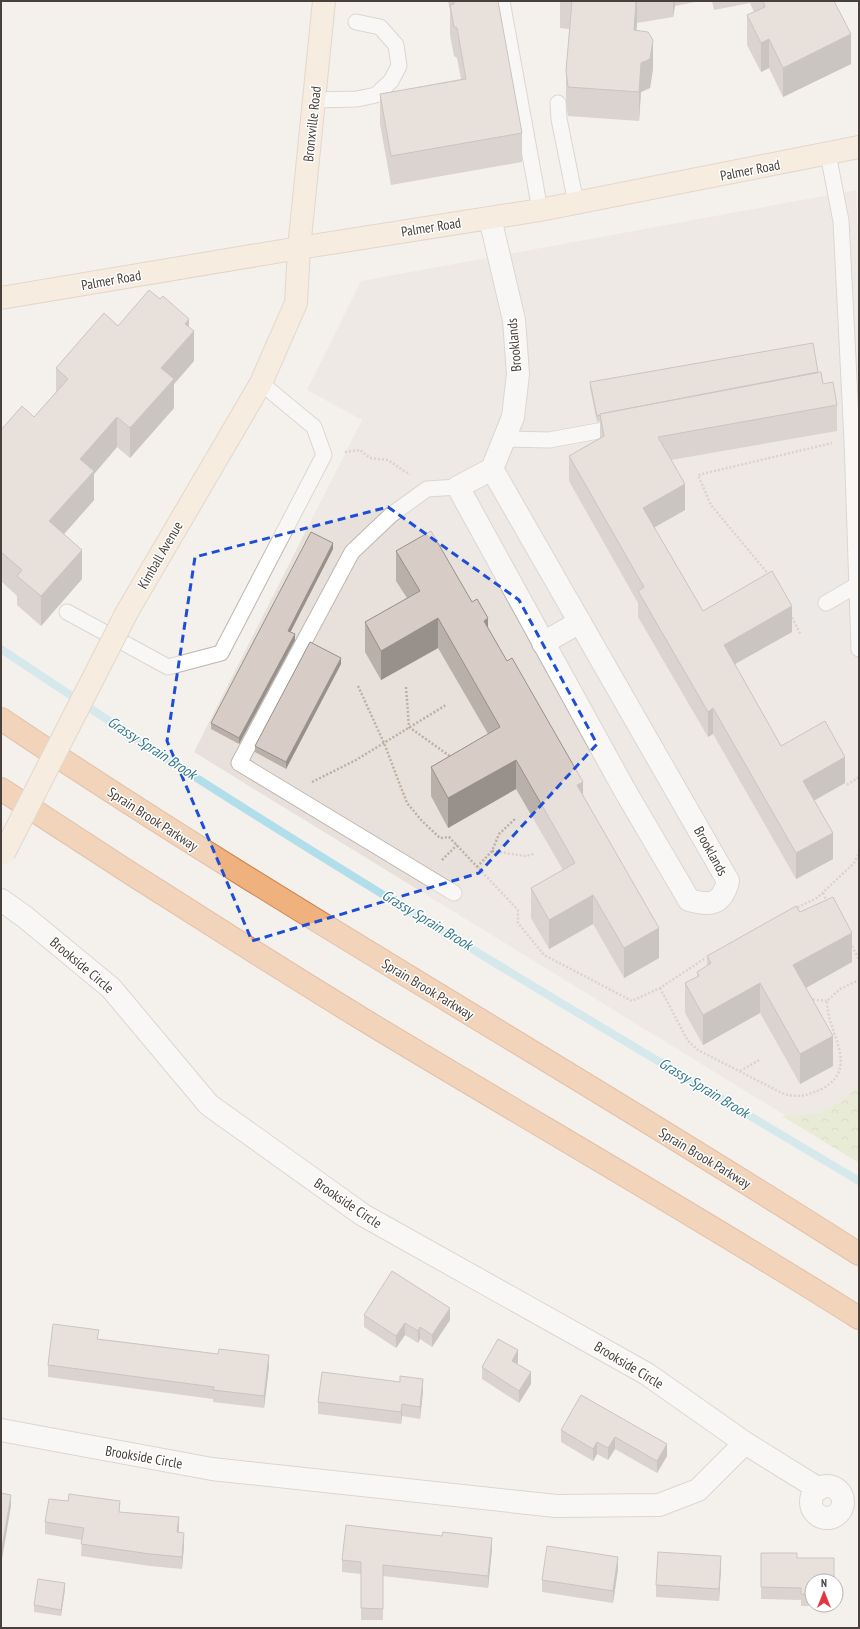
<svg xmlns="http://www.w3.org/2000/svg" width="860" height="1629" font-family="'PT Sans Narrow',sans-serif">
<defs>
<pattern id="forest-crowns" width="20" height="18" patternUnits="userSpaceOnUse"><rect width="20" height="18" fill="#dae4ba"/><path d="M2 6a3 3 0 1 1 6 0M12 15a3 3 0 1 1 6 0" fill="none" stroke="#bdc5a1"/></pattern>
</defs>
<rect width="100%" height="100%" fill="#f4f0ec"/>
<polygon fill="#e8e1db" points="856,190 859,271 859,1161 194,752 362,420 307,390 361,281"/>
<polygon fill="url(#forest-crowns)" points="859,1085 859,1163 782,1116 816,1114 840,1103"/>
<polygon fill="#e4e1e0" points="821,543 841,566 842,632 811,648 788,599 815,588 798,566"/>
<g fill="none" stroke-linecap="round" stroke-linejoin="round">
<path stroke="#b0deea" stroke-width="8" d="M1,649C57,686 113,724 170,761C396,906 628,1043 859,1181"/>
<g stroke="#bfb6b0" stroke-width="17">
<g id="lane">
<polyline points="502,1 540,210"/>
<polyline points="314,100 357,99 376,95 391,81 399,66 396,45 380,27 356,22"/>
<polyline points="558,103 559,119 576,203"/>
<polyline points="828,154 841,221 852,439 859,649"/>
<polyline points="504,439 549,440 620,427"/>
<polyline points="826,603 857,585"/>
<polyline points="67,612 168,667 221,653 324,455 314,427 261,383"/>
<polyline points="454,893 239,763 352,552 391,515 427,489 458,487"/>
</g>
</g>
<g stroke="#bfb6b0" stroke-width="24">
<g id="street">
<path d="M490,218L514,320L518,374L513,417L492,469L458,487L624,789L689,900C710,906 722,905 728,881L492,469"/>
<polyline points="543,643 580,622"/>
<polyline points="1,900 25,917 111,988 209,1105 363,1215 647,1374 745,1443 698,1490 659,1505 556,1506 212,1469 1,1430"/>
<polyline points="745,1443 819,1489"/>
<circle cx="827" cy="1502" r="16"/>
</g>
</g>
<g stroke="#cfb9a1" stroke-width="24">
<g id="secondary">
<polyline points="1,298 299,248 540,210 859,147"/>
<polyline points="127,612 261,383 296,303 299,248 324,1"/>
</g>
</g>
<g stroke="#ce834d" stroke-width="24">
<g id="highway">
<path d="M1,719C281,907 575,1072 859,1254"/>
<path d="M1,789C121,868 242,945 364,1020C529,1120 696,1215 859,1318"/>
</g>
</g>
<g stroke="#bfafa2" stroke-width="2.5" stroke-dasharray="2 2" stroke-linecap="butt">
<polyline points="345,452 360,450 370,458 388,460 410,475"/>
<polyline points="769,575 711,505 698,475 832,443"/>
<polyline points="790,614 801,635"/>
<polyline points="358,686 384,743 407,803 422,821 440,838 449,837 518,910 518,923 544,955 632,1001 660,988 704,959"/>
<polyline points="406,687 409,727 451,757"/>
<polyline points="312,782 356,760 446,705"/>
<polyline points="847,785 859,777"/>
<polyline points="492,851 525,856 534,854"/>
<polyline points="442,860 457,845"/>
<polyline points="477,867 492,851 499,834 515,819"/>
<polyline points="823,893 827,902"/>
<polyline points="794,909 817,898 854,863 859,854"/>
<polyline points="852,946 859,959"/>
<path d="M660,988L688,1041L698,1050L784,1094C801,1098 808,1095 824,1088C860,1065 827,1034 827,1001L840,989L859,980"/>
<polyline points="809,999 827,1001"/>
<polyline points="740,1071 761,1059"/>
</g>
<use href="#lane" stroke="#fff" stroke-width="15"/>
<use href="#street" stroke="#fff" stroke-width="22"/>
<use href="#secondary" stroke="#f9e7d1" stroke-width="22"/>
<use href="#highway" stroke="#efb17d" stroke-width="22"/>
<g stroke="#cfb9a1" stroke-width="24" stroke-linecap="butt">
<polyline id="secondary-bridge" points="4,853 127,612"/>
</g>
<use href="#secondary-bridge" stroke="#f9e7d1" stroke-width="22"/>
</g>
<g fill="#bab0aa">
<polygon points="448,1 498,1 522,133 522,162 391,185 380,124 380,94 461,79 457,58 454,56 450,35 450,10"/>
<polygon points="560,1 700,1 675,6 673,17 637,23 636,31 653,69 650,88 641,92 639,121 568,116 566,101 566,71 570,29 560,28"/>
<polygon points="712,1 834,1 851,64 783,97 769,68 761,72 747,45 747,15 754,12 750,3 714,10"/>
<polygon points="118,326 189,327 194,361 174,384 174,408 130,458 117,447 94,474 94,500 64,534 82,579 41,626 17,605 17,596 1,581 1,430 34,417 56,392 56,368"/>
<polygon points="818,372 823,384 837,405 837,431 671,460 685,510 654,527 703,611 792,632 735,664 781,746 845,783 814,800 833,859 796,879 713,734 708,737 638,617 638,603 569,481 569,456 600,438 600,421 597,422 590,388 590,382"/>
<polygon points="333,549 290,632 295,640 239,744 211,729 211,723"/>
<polygon points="396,551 472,602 488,628 583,796 659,958 624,978 593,924 549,949 531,918 531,888 563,870 516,789 448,828 431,796 431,767 488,734 438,648 381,680 365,652 365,622 407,598 396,581"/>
<polygon points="341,664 286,769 255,752 255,746"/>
<polygon points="800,912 852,962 806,988 833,1066 800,1084 760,1013 703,1045 685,1013 685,983 697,977 697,972 707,966 707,956"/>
<polygon points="364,1315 450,1320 432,1347 420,1339 418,1343 405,1335 396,1348 364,1327"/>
<polygon points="99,1339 218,1354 269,1367 264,1408 213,1402 213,1399 48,1377 48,1365"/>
<polygon points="518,1362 517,1364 531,1384 519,1403 482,1379 482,1367"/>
<polygon points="423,1391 420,1419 402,1416 401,1424 318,1414 318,1402"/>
<polygon points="581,1395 667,1456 657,1473 615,1449 608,1460 597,1454 593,1461 561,1442 561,1430"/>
<polygon points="120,1512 179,1529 178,1532 184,1545 182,1569 150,1566 81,1556 82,1540 45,1534 45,1522"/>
<polygon points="492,1549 488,1588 383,1576 383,1620 361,1620 361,1574 342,1572 342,1560"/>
<polygon points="761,1553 797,1558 812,1581 812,1605 823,1605 823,1606 801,1606 801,1600 761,1599"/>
<polygon points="721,1568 719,1601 656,1597 656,1585"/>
<polygon points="618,1569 613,1603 542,1592 542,1580"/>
<polygon points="65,1589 61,1616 34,1612 34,1605"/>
</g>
<g fill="#97908b">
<polygon points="636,1 637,1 637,23 634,60 634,30"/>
<polygon points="673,1 675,1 675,6 673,17"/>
<polygon points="851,34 851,64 783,97 783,68"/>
<polygon points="769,39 769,68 761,72 761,43"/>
<polygon points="653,40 653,69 650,88 641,92 639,121 639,92 641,63"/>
<polygon points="189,319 189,336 194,331 194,361 174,384 174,408 130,458 130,428 185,324"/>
<polygon points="117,417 117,447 94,474 94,500 49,551 49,521 80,459"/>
<polygon points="685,484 685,510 643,534 643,508"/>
<polygon points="333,543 333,549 288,637 288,631"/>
<polygon points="82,550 82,579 41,626 41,596"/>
<polygon points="792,606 792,632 724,670 724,645"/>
<polygon points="438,618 438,648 381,680 381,651"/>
<polygon points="488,618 488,648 484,621"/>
<polygon points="295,634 295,640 239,744 239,738"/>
<polygon points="341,658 341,664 286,769 286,762"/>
<polygon points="713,708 713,734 708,737 708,712"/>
<polygon points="845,757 845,783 803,807 803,781"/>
<polygon points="516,760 516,789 448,828 448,798"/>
<polygon points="583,782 583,811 577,785"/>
<polygon points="833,833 833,859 796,879 796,853"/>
<polygon points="593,895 593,924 549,949 549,920"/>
<polygon points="659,928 659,958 624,978 624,948"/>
<polygon points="852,933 852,962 793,995 793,965"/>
<polygon points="760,983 760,1013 703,1045 703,1015"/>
<polygon points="833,1036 833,1066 800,1084 800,1054"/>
<polygon points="450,1308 450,1320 432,1347 432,1335"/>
<polygon points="405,1323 405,1335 396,1348 396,1336"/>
<polygon points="420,1327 420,1339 418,1343 418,1331"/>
<polygon points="518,1350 518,1362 512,1373 512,1361"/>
<polygon points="269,1355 269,1367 264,1408 264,1396"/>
<polygon points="531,1372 531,1384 519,1403 519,1391"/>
<polygon points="423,1379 423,1391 420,1419 420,1407"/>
<polygon points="402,1404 402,1416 401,1424 401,1412"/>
<polygon points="615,1437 615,1449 608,1460 608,1448"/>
<polygon points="597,1442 597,1454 593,1461 593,1449"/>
<polygon points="667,1444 667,1456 657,1473 657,1461"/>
<polygon points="11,1495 11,1506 1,1565 1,1554"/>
<polygon points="179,1517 179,1529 177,1544 177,1532"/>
<polygon points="184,1533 184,1545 182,1569 182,1557"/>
<polygon points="492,1538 492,1549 488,1588 488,1576"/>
<polygon points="721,1556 721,1568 719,1601 719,1589"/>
<polygon points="618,1557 618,1569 613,1603 613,1591"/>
<polygon points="65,1583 65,1589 61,1616 61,1610"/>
</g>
<g fill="#d8cdc6" stroke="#97908b">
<polygon points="454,1 498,1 522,133 391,156 380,94 466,79 457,28 454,27 450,5 454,4"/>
<polygon points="572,1 636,1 634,30 648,32 653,40 650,59 641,63 639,92 568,87 566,71"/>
<polygon points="763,1 834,1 851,34 783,68 769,39 761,43 747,15 765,7"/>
<polygon points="149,290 160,299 163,296 189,319 185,324 194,331 161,368 174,379 130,428 117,417 80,459 94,471 49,521 82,550 41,596 17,576 22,570 1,552 1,430 22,406 34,417 68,379 56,368 104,313 118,326"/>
<polygon points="813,343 818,372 600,414 600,415 597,416 590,382"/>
<polygon points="821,372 823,384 833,382 837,405 658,437 685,484 643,508 703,611 772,571 792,606 724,645 781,746 825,721 845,757 803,781 833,833 796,853 713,708 708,712 638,591 644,587 569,456 604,436 600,414"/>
<polygon points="431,531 472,602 477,599 488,618 484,621 507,661 512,658 583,782 577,785 659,928 624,948 593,895 549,920 531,888 575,863 516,760 448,798 431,767 500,727 438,618 381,651 365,622 420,591 396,551"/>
<polygon points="311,532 333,543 288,631 295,634 239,738 211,723"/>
<polygon points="310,642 341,658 286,762 255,746"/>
<polygon points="833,897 852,933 793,965 833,1036 800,1054 760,983 703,1015 685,983 699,976 697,972 711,963 707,956 796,906 800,912"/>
<polygon points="392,1271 450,1308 432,1335 420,1327 418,1331 405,1323 396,1336 364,1315"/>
<polygon points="53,1324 99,1330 97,1339 218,1354 219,1349 269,1355 264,1396 213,1390 214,1387 48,1365"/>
<polygon points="498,1339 518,1350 512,1361 531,1372 519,1391 482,1367"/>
<polygon points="322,1372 400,1382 400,1376 423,1379 420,1407 402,1404 401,1412 318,1402"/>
<polygon points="581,1395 667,1444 657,1461 615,1437 608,1448 597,1442 593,1449 561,1430"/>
<polygon points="1,1493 11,1495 1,1554"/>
<polygon points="69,1494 120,1501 119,1512 179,1517 177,1532 184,1533 182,1557 150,1554 81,1544 84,1528 45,1522 49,1499 68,1501"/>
<polygon points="346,1525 442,1536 443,1532 492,1538 488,1576 383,1565 383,1609 361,1608 361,1562 342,1560"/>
<polygon points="547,1546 618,1557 613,1591 542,1580"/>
<polygon points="658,1552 721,1556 719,1589 656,1585"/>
<polygon points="761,1553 797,1553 797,1558 834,1558 834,1581 812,1581 812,1594 801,1594 801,1588 761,1587"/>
<polygon points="38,1579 65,1583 61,1610 34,1605"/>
</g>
<path d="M0 0H860V1629H0ZM388,507L519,600L597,744L479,873L252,941L167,741L195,557Z" fill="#f4f0ec" fill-opacity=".55" fill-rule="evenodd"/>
<path fill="none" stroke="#1d4ed8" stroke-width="3" stroke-dasharray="8 5" stroke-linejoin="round" d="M388,507L519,600L597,744L479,873L252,941L167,741L195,557Z"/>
<g text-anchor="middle" stroke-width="3" stroke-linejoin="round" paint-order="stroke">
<g font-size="14" fill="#48403a" stroke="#fff">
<text transform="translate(312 124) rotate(-84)" y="5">Bronxville Road</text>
<text transform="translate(750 170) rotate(-11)" y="5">Palmer Road</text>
<text transform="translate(431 227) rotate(-9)" y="5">Palmer Road</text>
<text transform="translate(111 280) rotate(-10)" y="5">Palmer Road</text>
<text transform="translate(514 345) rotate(-95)" y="5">Brooklands</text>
<text transform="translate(160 555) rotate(-60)" y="5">Kimball Avenue</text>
<text transform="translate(153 819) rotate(33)" y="5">Sprain Brook Parkway</text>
<text transform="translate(711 851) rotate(61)" y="5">Brooklands</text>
<text transform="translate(82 965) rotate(40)" y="5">Brookside Circle</text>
<text transform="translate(428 989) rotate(31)" y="5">Sprain Brook Parkway</text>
<text transform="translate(705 1158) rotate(31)" y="5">Sprain Brook Parkway</text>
<text transform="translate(348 1203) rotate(34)" y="5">Brookside Circle</text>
<text transform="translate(629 1365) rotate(31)" y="5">Brookside Circle</text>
<text transform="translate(144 1457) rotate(10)" y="5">Brookside Circle</text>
</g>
<g font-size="15" font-style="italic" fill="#35798b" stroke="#fff">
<text transform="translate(152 748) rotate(33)" y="5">Grassy Sprain Brook</text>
<text transform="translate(427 920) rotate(31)" y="5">Grassy Sprain Brook</text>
<text transform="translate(704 1088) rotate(31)" y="5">Grassy Sprain Brook</text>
</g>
</g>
<rect width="860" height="1629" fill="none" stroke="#48403a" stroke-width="4"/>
<g transform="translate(824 1593)"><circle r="19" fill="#ffffff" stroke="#b6b3b0"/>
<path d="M0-3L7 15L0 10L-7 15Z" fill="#e3343f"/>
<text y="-6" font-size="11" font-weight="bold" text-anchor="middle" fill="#48403a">N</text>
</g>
</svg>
